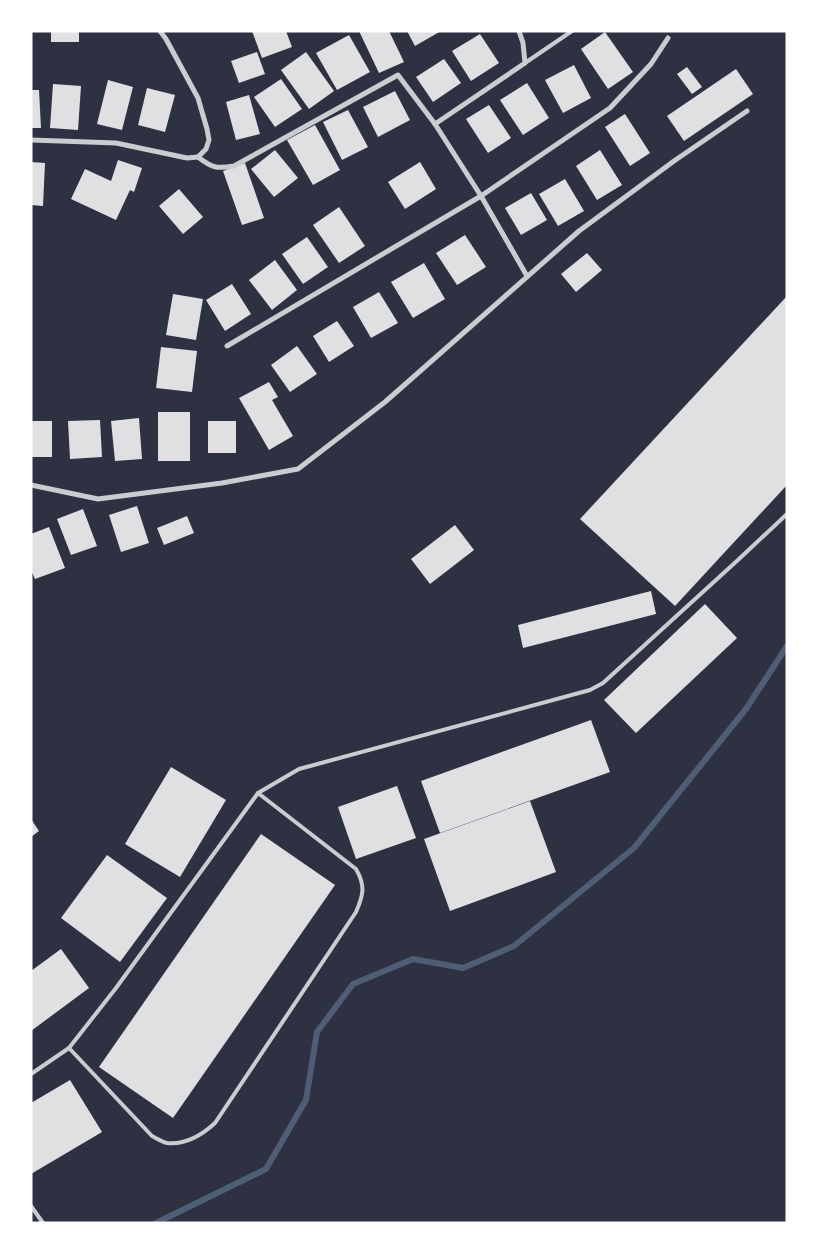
<svg xmlns="http://www.w3.org/2000/svg" width="818" height="1254" font-family="Barlow,sans-serif">
<rect width="100%" height="100%" fill="#2d3142"/>
<g fill="none" stroke-linecap="round" stroke-linejoin="round">
<polyline stroke="#4f5d75" stroke-width="6" points="156,1223 266,1169 306,1100 317,1032 353,984 413,959 463,968 514,946 634,848 746,709 787,646"/>
</g>
<g fill="#e0e0e3">
<rect x="51" y="31" width="28" height="11"/>
<polygon points="252,31 286,31 292,47 262,58"/>
<polygon points="359,31 389,31 404,62 379,73"/>
<polygon points="407,31 441,31 415,46"/>
<polygon points="605,32 633,72 608,89 581,49"/>
<polygon points="480,34 499,63 471,81 452,51"/>
<polygon points="349,35 370,72 337,90 316,53"/>
<polygon points="257,52 265,74 239,83 231,61"/>
<polygon points="306,52 334,91 309,109 281,70"/>
<polygon points="444,59 461,83 433,102 416,77"/>
<polygon points="574,65 591,98 563,113 545,80"/>
<polygon points="687,67 702,87 692,94 677,74"/>
<polygon points="736,69 753,94 684,141 667,116"/>
<polygon points="281,79 302,109 275,127 254,97"/>
<polygon points="108,80 133,87 122,130 97,124"/>
<polygon points="527,83 549,118 523,135 500,100"/>
<polygon points="53,84 81,86 78,130 50,128"/>
<polygon points="147,88 175,95 165,132 138,125"/>
<polygon points="31,90 39,90 41,128 31,128"/>
<polygon points="395,91 410,120 378,137 363,107"/>
<polygon points="249,95 260,134 236,140 226,102"/>
<polygon points="489,105 511,138 488,153 466,119"/>
<polygon points="348,110 368,147 342,160 323,122"/>
<polygon points="625,114 650,153 630,166 605,127"/>
<polygon points="315,125 340,170 313,185 287,140"/>
<polygon points="275,150 298,178 274,197 251,169"/>
<polygon points="600,150 622,185 597,200 576,166"/>
<polygon points="118,160 142,168 134,192 130,190 116,220 71,199 85,169 111,181"/>
<polygon points="31,162 45,163 43,206 31,205"/>
<polygon points="420,162 436,189 405,209 388,182"/>
<polygon points="245,163 264,218 242,225 223,171"/>
<polygon points="565,179 584,211 558,226 539,194"/>
<polygon points="179,189 203,217 183,234 159,206"/>
<polygon points="531,193 547,220 521,235 505,208"/>
<polygon points="339,207 365,246 339,263 313,225"/>
<polygon points="465,235 486,267 457,285 436,253"/>
<polygon points="307,237 328,267 303,284 282,254"/>
<polygon points="587,253 602,270 576,292 561,274"/>
<polygon points="275,260 297,290 272,310 249,280"/>
<polygon points="424,263 445,299 413,318 391,282"/>
<polygon points="232,284 251,314 225,331 206,300"/>
<polygon points="379,292 398,323 371,338 353,307"/>
<polygon points="173,294 203,299 196,340 166,335"/>
<polygon points="787,296 787,485 675,606 580,519"/>
<polygon points="337,321 354,346 329,362 313,336"/>
<polygon points="297,346 317,374 290,392 271,365"/>
<polygon points="161,347 197,351 192,392 156,388"/>
<polygon points="269,382 278,397 272,400 293,436 269,450 239,398"/>
<rect x="158" y="412" width="32" height="49"/>
<polygon points="139,418 142,459 115,461 111,421"/>
<polygon points="100,420 102,457 70,459 68,421"/>
<rect x="31" y="421" width="21" height="36"/>
<rect x="208" y="421" width="28" height="32"/>
<polygon points="137,506 149,543 121,552 109,515"/>
<polygon points="83,509 97,546 71,555 57,519"/>
<polygon points="187,516 194,533 164,545 157,528"/>
<polygon points="455,525 474,550 430,584 411,559"/>
<polygon points="49,527 65,568 35,579 31,570 31,534"/>
<polygon points="651,591 656,614 523,648 518,625"/>
<polygon points="705,604 737,638 636,733 604,700"/>
<polygon points="591,720 610,772 440,833 421,781"/>
<polygon points="171,767 226,800 180,877 125,844"/>
<polygon points="397,786 416,838 356,859 338,807"/>
<polygon points="530,801 556,872 450,911 424,839"/>
<polygon points="31,819 39,831 31,837"/>
<polygon points="261,834 335,885 173,1118 99,1067"/>
<polygon points="107,855 167,898 120,962 61,918"/>
<polygon points="61,949 89,988 31,1031 31,971"/>
<polygon points="70,1080 102,1132 31,1174 31,1103"/>
</g>
<g fill="none" stroke-linecap="round" stroke-linejoin="round">
<g stroke="#caccd0" stroke-width="4">
<polyline points="525,63 572,31"/>
<path d="M69,1048L152,1136C156,1138 162,1142 167,1143C186,1145 202,1135 215,1123L356,912C363,896 366,886 356,869L258,793"/>
<polyline points="31,1074 69,1048 116,988 258,793 299,769 590,690 603,683 739,559 787,514"/>
<polyline points="31,1206 43,1223"/>
</g>
<g stroke="#caccd0" stroke-width="5">
<polyline points="435,124 525,63 523,43 519,31"/>
<polyline points="31,140 116,143 187,158 198,157 206,149 209,140 207,129 198,98 166,39 160,31"/>
<path d="M198,157C212,168 217,169 234,166L398,75L435,124L481,196L527,276"/>
<polyline points="227,346 481,196 610,108 651,64 668,38"/>
<polyline points="31,485 98,499 222,483 298,469 385,402 579,231 674,161 747,111"/>
</g>
</g>
<rect width="818" height="1254" fill="none" stroke="#ffffff" stroke-width="65"/>
</svg>
